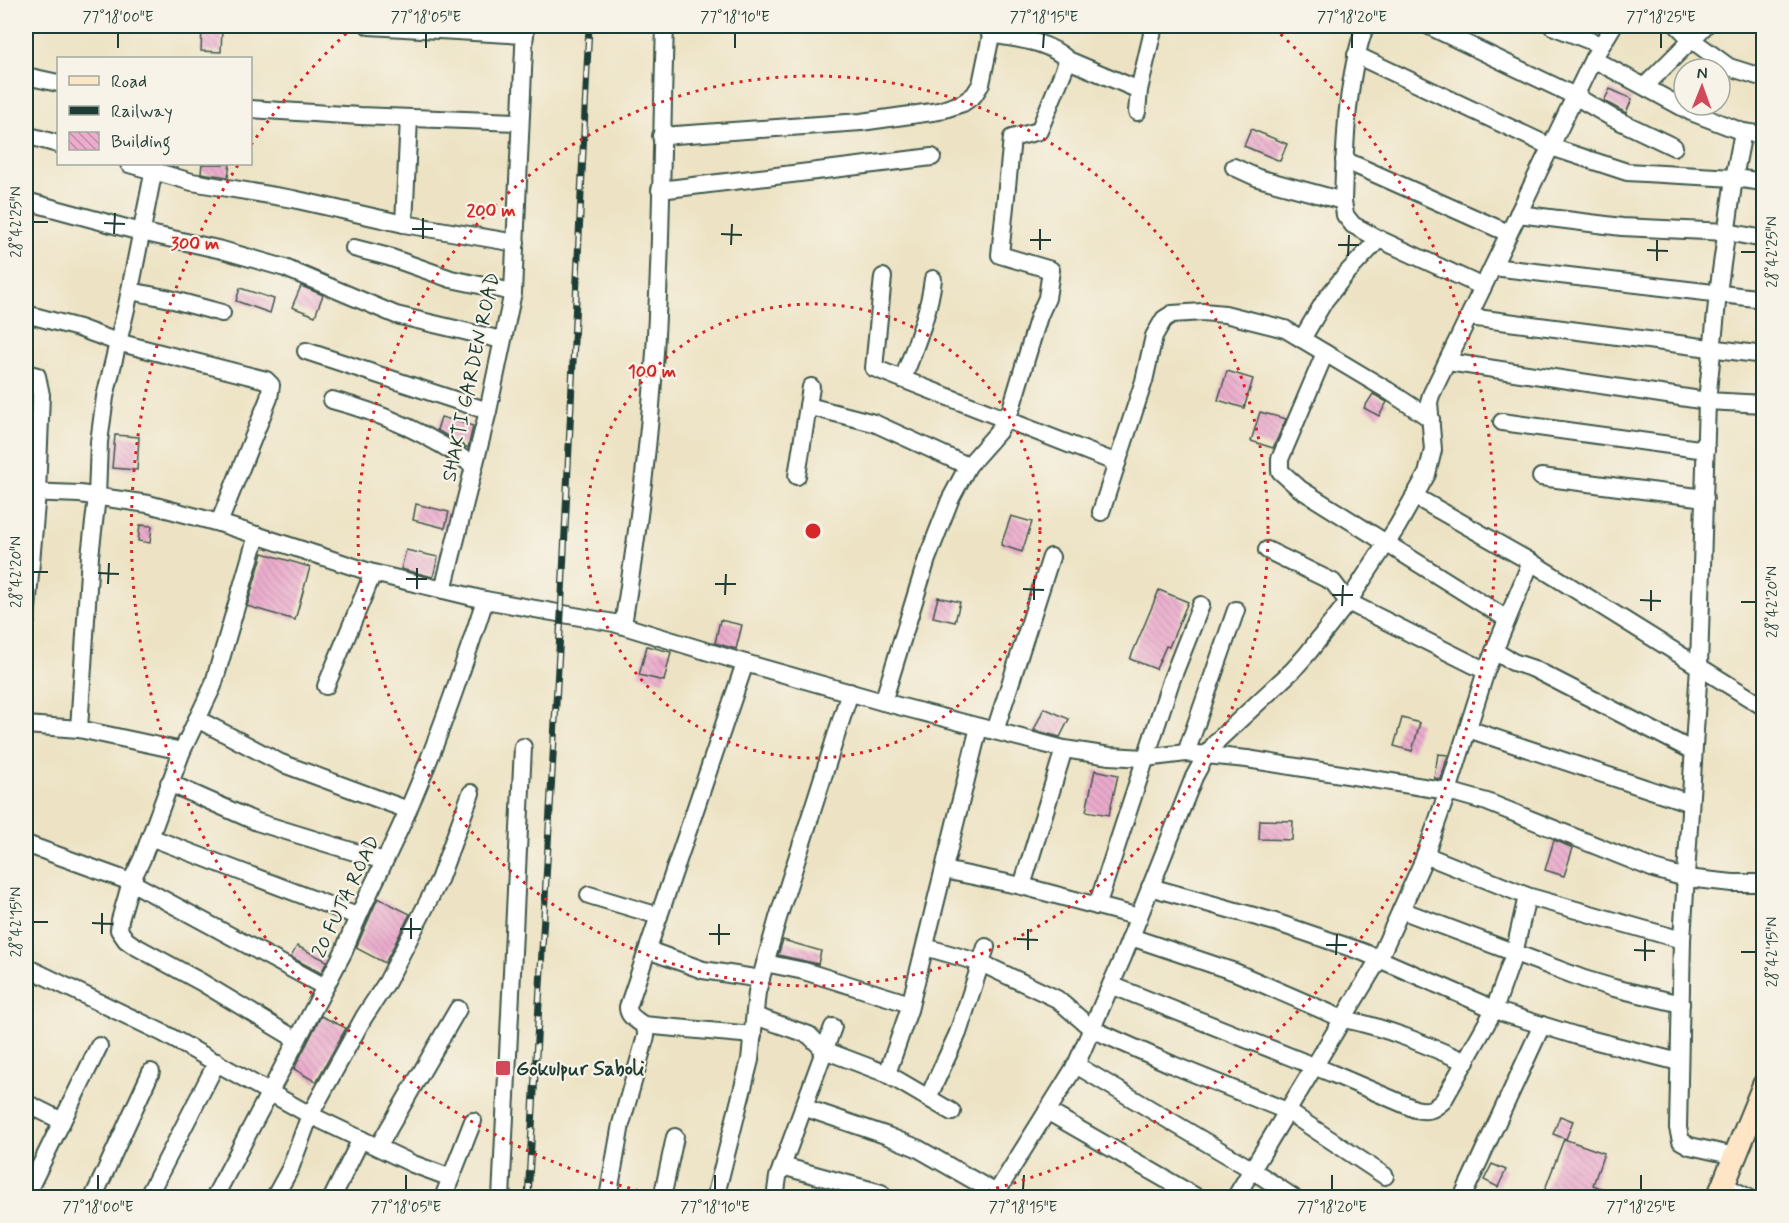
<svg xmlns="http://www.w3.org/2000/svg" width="1789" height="1223" font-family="Mynerve,sans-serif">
<defs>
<pattern id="building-back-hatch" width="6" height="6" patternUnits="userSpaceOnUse" patternTransform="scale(1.5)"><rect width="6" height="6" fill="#ecaccd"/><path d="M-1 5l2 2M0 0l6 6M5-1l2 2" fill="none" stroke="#bf8da7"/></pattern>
</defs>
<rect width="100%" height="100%" fill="#f7f3e8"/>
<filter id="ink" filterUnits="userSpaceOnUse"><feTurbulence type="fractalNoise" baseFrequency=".0167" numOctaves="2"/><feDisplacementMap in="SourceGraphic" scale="12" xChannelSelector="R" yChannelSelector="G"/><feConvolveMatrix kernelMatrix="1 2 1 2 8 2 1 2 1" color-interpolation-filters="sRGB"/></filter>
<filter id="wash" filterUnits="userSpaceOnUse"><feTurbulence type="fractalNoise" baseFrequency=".008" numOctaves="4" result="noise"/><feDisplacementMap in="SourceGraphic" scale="24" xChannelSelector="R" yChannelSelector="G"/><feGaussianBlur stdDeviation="1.35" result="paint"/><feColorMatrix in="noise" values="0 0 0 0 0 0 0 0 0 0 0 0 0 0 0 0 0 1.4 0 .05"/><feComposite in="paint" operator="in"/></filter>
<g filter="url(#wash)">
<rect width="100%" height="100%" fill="#ede3c4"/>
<g id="blocks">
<g fill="url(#building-back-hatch)">
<polygon points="202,29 222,29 221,52 201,51"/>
<polygon points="1610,89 1632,99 1626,113 1604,101"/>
<polygon points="1251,129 1287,144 1280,161 1244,146"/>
<polygon points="202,164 230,164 228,177 201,173"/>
<polygon points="301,286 323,295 315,316 292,307"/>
<polygon points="240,288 274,299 270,313 236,301"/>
<polygon points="1227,371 1253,379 1244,408 1218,400"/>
<polygon points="1373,394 1387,402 1379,416 1364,408"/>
<polygon points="1260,412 1286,419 1273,448 1251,441"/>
<polygon points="441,417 473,426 468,448 437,430"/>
<polygon points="115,435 139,437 137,470 112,468"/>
<polygon points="416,504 449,512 445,528 413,520"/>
<polygon points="1011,516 1032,522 1022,552 1001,545"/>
<polygon points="140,525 152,526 150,543 138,541"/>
<polygon points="406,550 438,557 433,577 401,569"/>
<polygon points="263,553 310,567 295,620 247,606"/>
<polygon points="1159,590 1188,602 1169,647 1166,646 1156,669 1130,659"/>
<polygon points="938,597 960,602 955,622 933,617"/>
<polygon points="720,620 742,625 736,649 715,643"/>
<polygon points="647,646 671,652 664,681 639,675"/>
<polygon points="1044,708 1069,719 1060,737 1034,730"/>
<polygon points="1402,718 1420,723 1412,751 1394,746"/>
<polygon points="1438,754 1448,755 1441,779 1434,778"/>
<polygon points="1095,770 1118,775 1109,815 1086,811"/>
<polygon points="1260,820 1293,821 1292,840 1259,839"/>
<polygon points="1554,840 1573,848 1564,876 1545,870"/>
<polygon points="378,898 410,914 385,963 356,948"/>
<polygon points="783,940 821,951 818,964 778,955"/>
<polygon points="297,946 327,961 321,973 291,957"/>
<polygon points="321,1016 346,1028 316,1082 294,1069"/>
<polygon points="1560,1116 1573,1121 1566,1139 1553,1134"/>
<polygon points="1564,1139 1604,1153 1593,1185 1622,1196 1622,1197 1542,1197"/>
<polygon points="1492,1164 1506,1170 1498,1187 1484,1180"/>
</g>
</g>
</g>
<g filter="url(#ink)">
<use href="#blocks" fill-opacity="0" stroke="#3e564a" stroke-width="1.5"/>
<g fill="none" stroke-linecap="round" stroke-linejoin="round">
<g stroke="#3e564a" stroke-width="20">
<g id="street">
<polyline points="369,26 525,35"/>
<path d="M1365,26C1346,81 1345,143 1343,201L1345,215L1353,225L1379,239L1483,287L1593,59L1613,26"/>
<polyline points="1429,26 1575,96 1611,117 1674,147"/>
<polyline points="1552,26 1601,45"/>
<polyline points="1678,26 1692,40 1729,67 1764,78"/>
<path d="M990,34C1018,39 1046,40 1068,60"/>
<polyline points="1356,55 1551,147 1627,172 1734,178 1764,182"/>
<polyline points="1593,59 1691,112 1743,132 1764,135"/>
<polyline points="26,76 58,83"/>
<polyline points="1645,86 1705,26"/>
<polyline points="250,109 360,116 520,122"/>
<polyline points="1137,112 1139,90 1154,26"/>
<polyline points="26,135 58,144"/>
<polyline points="661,136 861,122 939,111 963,103 974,95 981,84 993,26"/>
<polyline points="1344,160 1508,233"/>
<polyline points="129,164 192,182 293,199 404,224 516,243"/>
<polyline points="1234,167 1258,178 1343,201"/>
<polyline points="660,190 932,157"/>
<polyline points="26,201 141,232 222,250 285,268 396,315 502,340"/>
<polyline points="1518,214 1622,227 1727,232 1764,239"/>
<polyline points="404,224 409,118"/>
<polyline points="354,248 389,257 451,279 513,292"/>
<polyline points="1493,267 1764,299"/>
<polyline points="883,277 874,368 1117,463"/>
<polyline points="130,291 166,298 222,313"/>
<polyline points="26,314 79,328 117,342 266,380 271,385 269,398 219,523"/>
<polyline points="1469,317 1764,355"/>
<polyline points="1302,339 1325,300 1345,275 1379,239"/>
<polyline points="306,351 488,411"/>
<polyline points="1325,353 1280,459 1280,471 1300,489 1507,619"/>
<polyline points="1448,362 1707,401 1764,404"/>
<polyline points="26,373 37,376 41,395 37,492 26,621"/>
<path d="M903,379C915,346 929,314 933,279"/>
<path d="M332,400C382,413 431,435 474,466"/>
<polyline points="808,406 874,423 968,466"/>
<polyline points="1502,422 1706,450"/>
<polyline points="797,476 811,387"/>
<polyline points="1541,477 1705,498"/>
<polyline points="26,492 80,494 148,504 219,523 373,573 485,600 614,623 745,663 883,702 1064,749 1110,756 1145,758 1186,753 1206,755 1247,759 1448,791 1487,802 1654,869 1686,878 1733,883 1764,883"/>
<polyline points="1414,496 1531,562 1764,707"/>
<polyline points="1101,512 1144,381 1154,336 1164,319 1172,314 1203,312 1225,314 1285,329 1387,390 1431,419"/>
<polyline points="257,535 213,686 182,751 142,859 131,882 120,920 119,930 126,940 133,945 201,982 297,1040"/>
<polyline points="1267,550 1333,582 1348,602 1486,671"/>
<polyline points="443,590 488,411 513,292 525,26"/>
<path d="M623,625C636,544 647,463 653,381C662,263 661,144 665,26"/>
<polyline points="1494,651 1513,662 1534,669 1693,751"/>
<polyline points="326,686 373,573"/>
<polyline points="883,702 927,559 950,500 968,466 998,432 1011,409 1039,316 1047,298 1051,270 1000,255 1012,138 1039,131 1068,60 1139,90"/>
<polyline points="197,719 281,763 408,810"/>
<polyline points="26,725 79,729 182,751"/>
<polyline points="79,729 90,556 97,497 99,442 105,397 127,305 155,164"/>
<polyline points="1468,729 1690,803"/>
<polyline points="995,731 1051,557"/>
<polyline points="1186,753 1236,610"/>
<polyline points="169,783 257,822 384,861"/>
<polyline points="150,837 357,916"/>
<polyline points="26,844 131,882 325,987"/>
<polyline points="1425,855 1527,896 1682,940"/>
<polyline points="944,870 1022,886 1139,917"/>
<polyline points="1022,886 1064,749"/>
<polyline points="1150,887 1275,922 1363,952 1503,1013 1577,1036 1679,1062"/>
<polyline points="589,895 659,916"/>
<polyline points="1097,906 1171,681 1201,605"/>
<polyline points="1401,910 1584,979 1614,988 1681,1004"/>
<path d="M1131,937L1235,972L1343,1019C1385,1027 1427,1045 1466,1062"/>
<polyline points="925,947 981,963 1057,999 1092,1029 1173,1065 1287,1111 1385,1176"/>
<polyline points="648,950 703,970 761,979"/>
<polyline points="765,963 804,971 910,1004"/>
<polyline points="26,967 163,1033 310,1115 413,1164 451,1178"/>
<path d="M1111,985L1331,1073L1415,1109C1428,1112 1433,1110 1443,1101L1494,1010L1514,954L1527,896"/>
<polyline points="755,1016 809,1035 824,1050 887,1074 952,1112"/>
<polyline points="643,1025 753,1035"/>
<polyline points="1076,1065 1251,1169 1294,1198"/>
<polyline points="887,1074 909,1010 979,727"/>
<polyline points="928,1098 958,1033 986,947"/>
<polyline points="26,1103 62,1121"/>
<polyline points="803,1107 885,1135 917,1148 996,1193"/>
<polyline points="1047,1111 1198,1198"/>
<polyline points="378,1147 458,1009"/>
<polyline points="1735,1156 1690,1146 1681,1141 1678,1128 1682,940 1699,666 1707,401 1718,293 1734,178 1743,132"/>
<polyline points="782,1166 881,1193"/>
<polyline points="1723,1185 1749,1198"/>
<polyline points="26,1195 99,1046"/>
<polyline points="93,1198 151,1072"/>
<polyline points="147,1198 217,1062"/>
<path d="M214,1198L344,951C362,902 388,858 408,810C438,742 462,671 485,600"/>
<polyline points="274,1198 290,1169 310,1115 364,1017 387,982 439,880 471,793"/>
<polyline points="332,1198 361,1139"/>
<polyline points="443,1198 473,1121"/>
<polyline points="501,1198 523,747"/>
<path d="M608,1198L621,1124L646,1036C648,1020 628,1022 628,1007L745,663"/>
<polyline points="662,1198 675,1137"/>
<polyline points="715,1198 750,1060 757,992 778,918 850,692"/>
<polyline points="775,1198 778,1177 833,1027"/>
<polyline points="993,1198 1076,1065 1123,957 1194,777 1206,755 1218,740 1293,670 1308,653 1348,602 1397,527 1427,474 1433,450 1429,402 1431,395 1483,287"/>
<polyline points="1235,1198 1379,959 1423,861 1448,791 1486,671 1531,562"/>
<polyline points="1462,1198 1542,1025"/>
</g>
</g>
<g stroke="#3e564a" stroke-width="26">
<polyline id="secondary" points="1718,1198 1764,1085"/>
</g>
<use href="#street" stroke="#fff" stroke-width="16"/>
<use href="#secondary" stroke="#fee5c5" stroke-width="22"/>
<g stroke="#1f3d34" stroke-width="7">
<polyline id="rail" points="528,1198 561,615 589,26"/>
</g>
<use href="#rail" stroke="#f7f3e8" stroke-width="4.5" stroke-dasharray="14" stroke-linecap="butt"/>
</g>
</g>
<path fill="none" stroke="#1f3d34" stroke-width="2" d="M118,48V33M426,48V33M735,48V33M1043,48L1044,33M1352,48V33M1661,48V33M33,222H48M104,223L125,224M412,229H433M114,234L115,213M721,234L742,235M423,239V218M1030,240H1051M731,245L732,224M1338,245H1359M1040,250V229M1647,250L1668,251M1741,252H1756M1348,256L1349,235M1657,261V240M33,572H48M98,573L119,574M406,579H427M108,584L109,563M715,584H736M417,589V568M1023,589L1044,590M725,595L726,574M1332,595H1353M1034,600V579M1640,600L1661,601M1741,602H1756M1342,606L1343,585M1651,611V590M33,922H48M92,923L113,924M400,929H421M102,934V913M709,934H730M411,939V918M1017,939L1038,940M719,945V924M1326,945H1347M1028,950V929M1634,950L1655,951M1741,952H1756M1336,955L1337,934M1645,961V940M98,1190V1175M406,1190V1175M715,1190V1175M1023,1190L1024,1175M1332,1190V1175M1641,1190V1175"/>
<g fill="none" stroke="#d62828" stroke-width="3" stroke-dasharray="3 6">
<circle cx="813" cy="531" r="227"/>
<circle cx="813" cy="531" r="455"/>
<path d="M665 1197A682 682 0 0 1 238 165M251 145A682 682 0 0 1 352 28M1274 28A682 682 0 0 1 961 1197"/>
</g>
<rect fill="#d1495b" stroke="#f7f3e8" stroke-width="2" x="495" y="1060" width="16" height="16" rx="3"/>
<g text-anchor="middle" stroke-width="4.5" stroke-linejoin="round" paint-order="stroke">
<g font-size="20" fill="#1f3d34" stroke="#f7f3e8">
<text transform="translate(470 377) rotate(-78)" y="7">SHAKTI GARDEN ROAD</text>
<text transform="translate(345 896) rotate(-65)" y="7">20 FUTA ROAD</text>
</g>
<g font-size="20" font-weight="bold" fill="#1f3d34" stroke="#f7f3e8" text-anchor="start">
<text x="516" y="1075">Gokulpur Saboli</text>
</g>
</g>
<circle cx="813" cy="531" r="9" fill="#d62828" stroke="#f7f3e8" stroke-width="3"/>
<g font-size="18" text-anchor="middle" font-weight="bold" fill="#d62828" stroke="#f7f3e8" stroke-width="4.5" stroke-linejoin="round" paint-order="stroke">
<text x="491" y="216">200 m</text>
<text x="195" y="249">300 m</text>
<text x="652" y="377">100 m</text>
</g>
<rect width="1789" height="1223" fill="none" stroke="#f7f3e8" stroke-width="66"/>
<rect x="57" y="57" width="195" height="108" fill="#f7f3e8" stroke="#a1aaa0" stroke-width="1.5"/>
<rect x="69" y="76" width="30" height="9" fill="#fee5c5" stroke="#a1aaa0" stroke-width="1.5"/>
<text x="111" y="87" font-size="18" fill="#1f3d34">Road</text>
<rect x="69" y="106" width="30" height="9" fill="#1f3d34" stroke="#a1aaa0" stroke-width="1.5"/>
<text x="111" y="117" font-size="18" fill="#1f3d34">Railway</text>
<rect x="69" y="132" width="30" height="18" fill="url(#building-back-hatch)" stroke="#a1aaa0" stroke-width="1.5"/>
<text x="111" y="147" font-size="18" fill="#1f3d34">Building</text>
<g transform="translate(1702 87) rotate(1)"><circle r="28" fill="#f7f3e8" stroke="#a1aaa0" stroke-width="1.5"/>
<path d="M0-4.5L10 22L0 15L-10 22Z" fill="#d1495b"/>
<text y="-9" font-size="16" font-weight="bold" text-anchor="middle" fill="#1f3d34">N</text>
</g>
<rect x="33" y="33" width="1723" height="1157" fill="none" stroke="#1f3d34" stroke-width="2"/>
<g font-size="15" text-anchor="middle" fill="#1f3d34">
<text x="118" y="22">77°18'00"E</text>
<text x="426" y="22">77°18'05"E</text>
<text x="735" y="22">77°18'10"E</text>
<text x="1044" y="22">77°18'15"E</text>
<text x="1352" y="22">77°18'20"E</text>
<text x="1661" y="22">77°18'25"E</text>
<text transform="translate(16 222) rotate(-90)" y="5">28°42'25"N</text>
<text transform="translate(1772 252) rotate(-90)" y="5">28°42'25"N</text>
<text transform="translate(16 572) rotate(-90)" y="5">28°42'20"N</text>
<text transform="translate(1772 602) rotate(-90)" y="5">28°42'20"N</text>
<text transform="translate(16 922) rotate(-90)" y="5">28°42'15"N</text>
<text transform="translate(1772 952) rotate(-90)" y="5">28°42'15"N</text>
<text x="98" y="1212">77°18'00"E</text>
<text x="406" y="1212">77°18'05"E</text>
<text x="715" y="1212">77°18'10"E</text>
<text x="1023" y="1212">77°18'15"E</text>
<text x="1332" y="1212">77°18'20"E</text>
<text x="1641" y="1212">77°18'25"E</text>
</g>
</svg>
